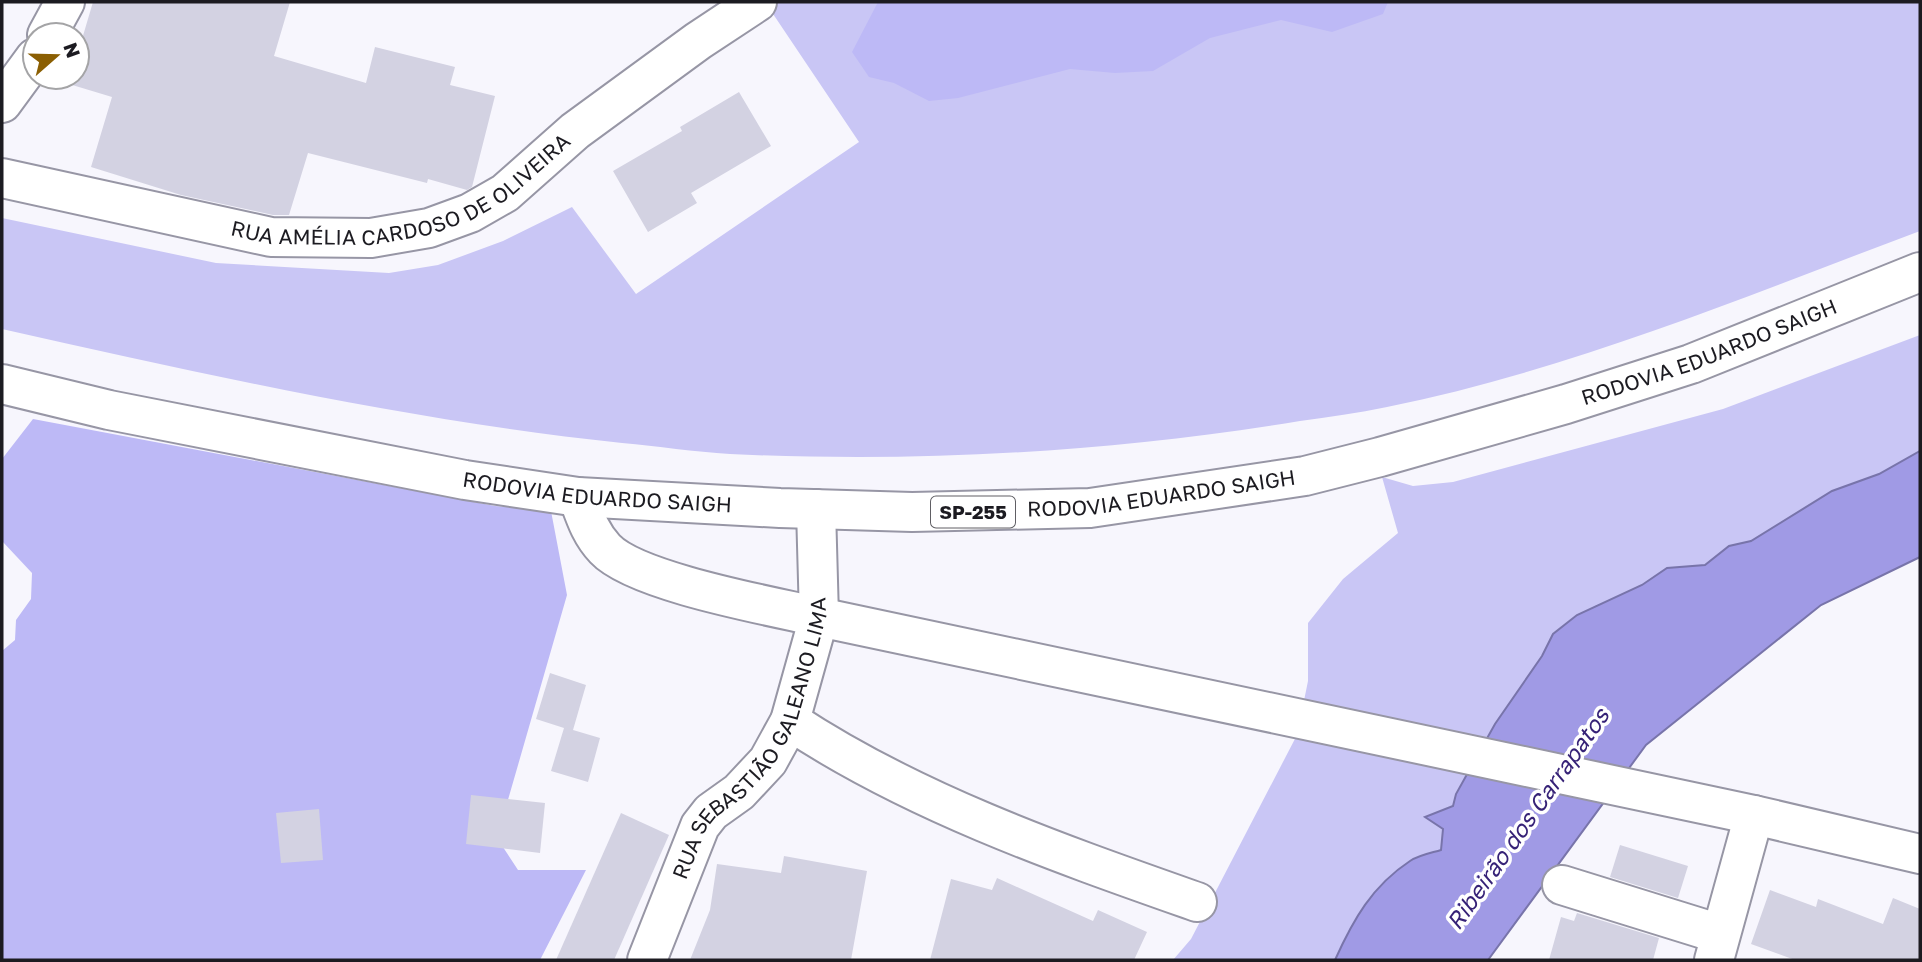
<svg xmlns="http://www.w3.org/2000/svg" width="1922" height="962" font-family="'Golos Text',sans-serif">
<rect width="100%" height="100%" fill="#f7f6fd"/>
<g fill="#c9c6f5">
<path d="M765,2H1920V231C1746,296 1570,370 1387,407C1358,413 1329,417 1300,421C1112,452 919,463 730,454C694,452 658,446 622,443C413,421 207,375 2,329V218L216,263L389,273L438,265L503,241L572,207L636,294L859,142Z"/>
<polygon points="1920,335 1920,451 1879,474 1832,491 1751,541 1729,546 1705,565 1667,568 1642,585 1577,615 1553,633 1542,656 1495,724 1456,794 1453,806 1426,818 1443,829 1441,850 1412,860 1348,932 1335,960 1173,960 1191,939 1297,735 1308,681 1308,623 1343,579 1398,533 1382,477 1413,486 1453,482 1723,409"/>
</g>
<g fill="#bdb9f6">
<polygon points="878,2 1388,2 1383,14 1332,32 1281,20 1210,38 1153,71 1115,73 1070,69 958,98 929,101 894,83 869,77 852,52"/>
<polygon points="33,419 495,506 551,511 567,595 497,838 518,870 586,870 540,960 2,960 2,651 15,640 16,620 31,599 32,573 2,541 2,459"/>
</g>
<path fill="#a09ae5" stroke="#7874aa" stroke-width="2" d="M1920,451V557L1821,605L1646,745L1488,960H1335C1353,920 1372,886 1410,861C1419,855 1431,853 1441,850L1443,829L1425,817L1453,806L1456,794L1495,724L1542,656L1553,634L1577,615L1642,585L1667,568L1705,565L1729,546L1751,541L1832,491L1879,474Z"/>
<g fill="#d3d2e2">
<polygon points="93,2 290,2 274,56 366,83 375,47 455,67 450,85 495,96 472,187 467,190 428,179 427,183 308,153 289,215 273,215 181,195 91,167 112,97 69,84 71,77 77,77 77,56"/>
<polygon points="739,92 771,146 691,193 697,203 648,232 613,171 682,131 680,127"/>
<polygon points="550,673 586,685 573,730 600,738 588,782 551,771 564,728 536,719"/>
<polygon points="471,795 545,803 540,853 466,844"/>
<polygon points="319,809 323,860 281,863 276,813"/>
<polygon points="621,813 669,835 614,960 556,960"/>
<polygon points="1620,845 1688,866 1678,898 1610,877"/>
<polygon points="784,856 867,871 851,960 690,960 710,910 717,864 781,873"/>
<polygon points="997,878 1093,921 1098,910 1147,932 1134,960 930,960 951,879 992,890"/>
<polygon points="1770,890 1816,907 1818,899 1883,924 1893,898 1920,909 1920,960 1795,960 1751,944"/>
<polygon points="1577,913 1659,938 1653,960 1549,960 1561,917 1574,921"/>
</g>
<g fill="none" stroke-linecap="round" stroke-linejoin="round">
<g stroke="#9796a5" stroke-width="42">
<g id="minor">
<polyline points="47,35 65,2"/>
<polyline points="2,103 35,58"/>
<path id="s1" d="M2,178L271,237L371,238L429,228L470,213L505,193L575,131L698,41L757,2"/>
<path d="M578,497C585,516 590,533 605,549C636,582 771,606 819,617L1754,815L1920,854"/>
<path d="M790,721C914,803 1058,853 1197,902"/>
<polyline points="1562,885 1720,934"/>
<path id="s2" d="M647,960L700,826L711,812L739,792L768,761L790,721L819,617L816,509"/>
<polyline points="1714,960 1754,815"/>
</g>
</g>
<g stroke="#9796a5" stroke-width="42">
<g id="highway">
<path id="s3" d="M2,384L109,410L465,480L578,497L780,508L912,512L1090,508L1305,476L1380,457L1566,404L1691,364L1920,272"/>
</g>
</g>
<use href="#minor" stroke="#fff" stroke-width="38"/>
<use href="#highway" stroke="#fff" stroke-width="38"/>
</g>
<g text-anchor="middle" stroke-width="7" stroke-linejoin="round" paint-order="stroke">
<rect fill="#fff" stroke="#605f64" stroke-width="2" x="931" y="496.5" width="84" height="31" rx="5"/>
<g font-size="19" font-weight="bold" fill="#1c1b21">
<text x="973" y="519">SP-255</text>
</g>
<g font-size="21" fill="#1c1b21" stroke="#fff">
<text dy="7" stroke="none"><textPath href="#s1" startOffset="418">RUA AMÉLIA CARDOSO DE OLIVEIRA</textPath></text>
<text dy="7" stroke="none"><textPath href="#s3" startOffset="1740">RODOVIA EDUARDO SAIGH</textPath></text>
<text dy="7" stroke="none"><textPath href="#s3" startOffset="606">RODOVIA EDUARDO SAIGH</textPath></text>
<text dy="7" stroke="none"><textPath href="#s3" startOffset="1172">RODOVIA EDUARDO SAIGH</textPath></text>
<text dy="7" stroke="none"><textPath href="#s2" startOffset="250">RUA SEBASTIÃO GALEANO LIMA</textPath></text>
</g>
<g font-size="23" font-style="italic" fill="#362277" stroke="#fff">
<text transform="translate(1528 819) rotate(-55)" y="8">Ribeirão dos Carrapatos</text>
</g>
</g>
<rect width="1922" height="962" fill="none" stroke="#1c1b21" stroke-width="7"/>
<g transform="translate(56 56) rotate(70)"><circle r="33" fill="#ffffff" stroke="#a4a4a6" stroke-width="2"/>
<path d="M0-5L12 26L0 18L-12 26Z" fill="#8b5f03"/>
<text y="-10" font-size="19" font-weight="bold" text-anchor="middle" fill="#1c1b21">N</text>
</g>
</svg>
